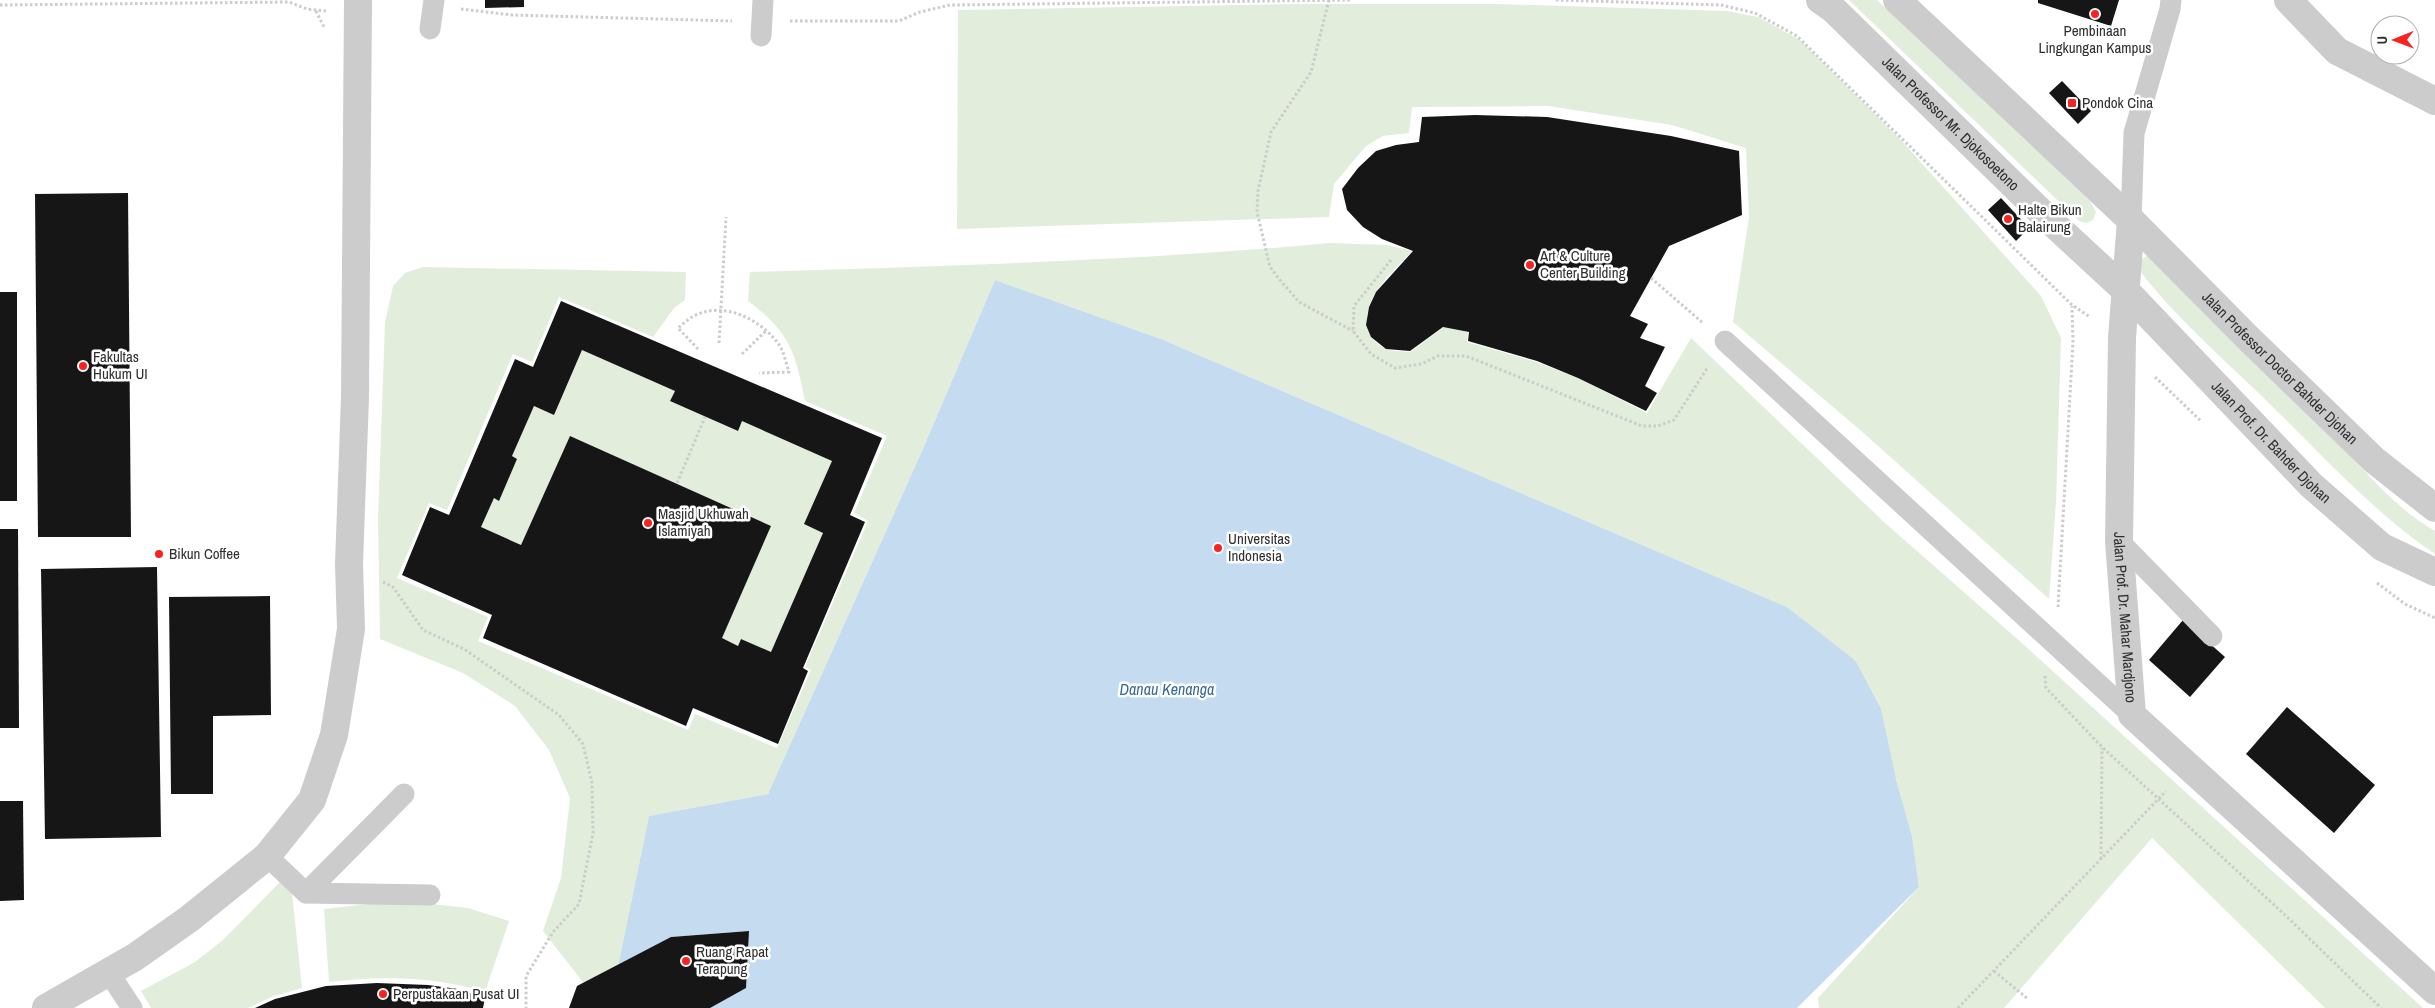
<svg xmlns="http://www.w3.org/2000/svg" width="2435" height="1008" font-family="'Archivo Narrow',sans-serif">
<rect width="100%" height="100%" fill="#fff"/>
<g fill="#e3eddb">
<polygon points="1849,0 1877,0 2090,201 2096,212 2093,220 2086,223 2079,221"/>
<polygon points="1301,4 1496,4 1727,11 1758,17 1800,40 1900,139 2041,296 2061,338 2056,502 2049,599 1859,429 1733,322 1749,217 1746,148 1672,125 1548,106 1412,107 1409,133 1383,136 1366,146 1334,184 1329,217 957,229 958,10"/>
<path d="M1329,243L1388,245L1412,251C1400,264 1386,277 1376,292C1363,310 1362,341 1387,349C1394,352 1403,351 1410,352L1444,327L1468,332L1467,342L1536,362L1578,378L1647,413L1691,338L1884,522L2024,645L2423,1008H2325L2152,838L2004,1008H1819L1818,998L1919,887L1912,836L1896,779L1855,660L1787,607L1161,339L995,280L922,451L768,794L649,816L617,971L586,986L543,931L561,878L570,798L549,750L515,706L463,673L380,639L378,519L385,323L393,286L405,273L423,267L686,272L685,300L674,308L653,337L559,297L532,362L513,354L447,510L429,503L397,578L488,617L478,641L688,730L695,714L777,748L811,670L805,667L868,521L854,513L887,436L805,401C795,351 790,333 748,301L750,272C943,266 1137,261 1329,243Z"/>
<path d="M2147,256L2153,259C2209,313 2264,367 2319,422C2357,460 2388,504 2435,531V554C2376,514 2329,462 2278,412C2232,366 2180,323 2140,271V260Z"/>
<polygon points="582,350 675,391 670,401 737,431 742,421 832,461 804,524 823,533 771,652 741,639 738,646 722,638 771,526 570,436 521,545 481,527 494,498 499,500 517,459 512,456 534,406 554,415"/>
<polygon points="280,882 292,893 302,988 274,996 248,1008 151,1008 141,991 195,962 223,940"/>
<path d="M414,902L468,908L509,921L485,992C433,976 382,976 329,982L324,909L369,904Z"/>
</g>
<polygon fill="#c5dbef" points="995,280 1161,339 1787,607 1855,660 1881,709 1896,779 1912,836 1919,887 1797,1008 709,1008 746,988 748,931 671,937 617,971 649,816 768,794 922,451"/>
<g fill="#161616" fill-rule="evenodd">
<polygon points="485,0 524,0 524,7 485,8"/>
<polygon points="2038,0 2119,0 2111,26 2038,3"/>
<polygon points="2062,81 2091,111 2078,124 2049,93"/>
<polygon points="1475,115 1547,117 1671,136 1739,151 1742,215 1669,246 1630,316 1648,324 1640,338 1665,347 1645,386 1657,393 1646,411 1578,378 1537,361 1468,341 1469,332 1443,327 1410,351 1386,349 1371,337 1366,325 1369,307 1376,292 1413,251 1382,239 1363,227 1347,210 1342,189 1358,168 1376,151 1396,145 1419,142 1422,117"/>
<polygon points="128,193 131,537 38,537 35,194"/>
<polygon points="2001,198 2029,228 2016,241 1988,210"/>
<rect x="0" y="292" width="17" height="209"/>
<path d="M561,301L882,438L850,515L865,522L803,668L808,671L778,744L693,708L686,726L483,638L492,615L402,575L430,507L449,515L515,359L533,367ZM582,350L675,391L670,401L738,431L742,421L832,461L804,524L823,533L771,652L741,639L738,646L722,638L771,526L570,436L521,545L481,527L494,498L499,501L517,459L512,456L534,406L554,415Z"/>
<polygon points="0,529 18,529 19,728 0,728"/>
<polygon points="157,567 161,837 45,839 41,569"/>
<polygon points="270,596 271,715 213,716 213,794 171,794 169,597"/>
<polygon points="2183,620 2225,657 2190,697 2149,660"/>
<polygon points="2287,707 2375,785 2334,833 2246,754"/>
<polygon points="0,801 23,801 24,900 0,901"/>
<polygon points="749,931 746,988 710,1008 569,1008 577,986 671,937"/>
<polygon points="377,983 428,985 458,989 485,998 483,1008 255,1008 275,999 326,986"/>
</g>
<g fill="none" stroke-linecap="round" stroke-linejoin="round">
<g stroke="#ccc" stroke-width="3" stroke-dasharray="2.5 2.5" stroke-linecap="butt">
<polyline points="1329,0 1311,72 1271,132 1258,191 1257,212 1270,267 1280,280 1299,302 1353,331"/>
<polyline points="1556,0 1721,5 1755,13 1797,36 2072,305 2090,317"/>
<polyline points="0,5 289,2 307,9 326,11"/>
<polyline points="461,9 512,15 732,21"/>
<polyline points="316,11 324,27"/>
<polyline points="790,21 899,21 920,12 950,5 1351,0"/>
<polyline points="1391,260 1354,306 1353,331 1371,354 1395,368 1421,364 1438,356 1466,356 1642,426 1658,426 1674,420 1708,367"/>
<polyline points="1651,278 1703,323"/>
<polyline points="719,343 726,217"/>
<path d="M698,349L678,328C683,324 688,319 694,316C724,300 762,320 780,346C784,353 786,363 789,372L759,373"/>
<polyline points="742,354 767,330"/>
<polyline points="2155,377 2201,421"/>
<polyline points="677,483 705,417"/>
<polyline points="383,582 393,587 423,630 464,649 559,715 583,744 592,783 593,833 579,904 553,932 526,976 526,1008"/>
<polyline points="2377,583 2405,604 2435,618"/>
<polyline points="2058,607 2073,342 2072,306"/>
<polyline points="2045,676 2046,688 2102,747 2284,914 2381,1008"/>
<polyline points="2101,859 2102,748"/>
<polyline points="1994,971 2028,999"/>
<polyline points="1958,1008 2166,791"/>
</g>
<g stroke="#ccc" stroke-width="21">
<polyline points="430,29 434,0"/>
<polyline points="761,36 763,0"/>
<polyline points="2131,220 2134,133 2170,9 2171,0"/>
<polyline points="1725,341 2132,715"/>
<polyline points="2119,541 2212,636"/>
<polyline points="267,856 306,893 404,794"/>
<polyline points="306,893 430,895"/>
<polyline points="109,973 132,1008"/>
</g>
<g stroke="#ccc" stroke-width="28">
<path id="s1" d="M1820,0L1833,9L2044,215L2125,290L2311,485L2382,547L2435,572"/>
<path id="s2" d="M1897,0L2131,220L2248,338L2374,460L2435,508"/>
<polyline points="2288,0 2337,51 2435,101"/>
<path id="s3" d="M2131,220L2122,338L2119,541L2132,715L2435,991"/>
<polyline points="46,1008 135,957 189,919 267,856 312,800 334,735 351,629 349,564 355,397 358,0"/>
</g>
</g>
<g fill="#f62321" stroke="#fff" stroke-width="2">
<circle cx="2095" cy="14" r="5"/>
<rect x="2067" y="98" width="10" height="10" rx="2.5"/>
<circle cx="2008" cy="219" r="5"/>
<circle cx="1530" cy="265" r="5"/>
<circle cx="83" cy="366" r="5"/>
<circle cx="648" cy="523" r="5"/>
<circle cx="1218" cy="548" r="5"/>
<circle cx="159" cy="554" r="5"/>
<circle cx="686" cy="961" r="5"/>
<circle cx="383" cy="994" r="5"/>
</g>
<g text-anchor="middle" stroke-width="5" stroke-linejoin="round" paint-order="stroke">
<g font-size="15" fill="#2f2f2f" stroke="#fff" text-anchor="start">
<text x="2095" y="36" text-anchor="middle">Pembinaan<tspan x="2095" dy="17">Lingkungan Kampus</tspan></text>
<text x="2082" y="108">Pondok Cina</text>
<text x="2018" y="215">Halte Bikun<tspan x="2018" dy="17">Balairung</tspan></text>
<text x="1540" y="261">Art &amp; Culture<tspan x="1540" dy="17">Center Building</tspan></text>
<text x="93" y="362">Fakultas<tspan x="93" dy="17">Hukum UI</tspan></text>
<text x="658" y="519">Masjid Ukhuwah<tspan x="658" dy="17">Islamiyah</tspan></text>
<text x="1228" y="544">Universitas<tspan x="1228" dy="17">Indonesia</tspan></text>
<text x="169" y="559">Bikun Coffee</text>
<text x="696" y="957">Ruang Rapat<tspan x="696" dy="17">Terapung</tspan></text>
<text x="393" y="999">Perpustakaan Pusat UI</text>
</g>
<g font-size="15" fill="#2f2f2f" stroke="#fff">
<text dy="5" stroke="none"><textPath href="#s1" startOffset="180">Jalan Professor Mr. Djokosoetono</textPath></text>
<text dy="5" stroke="none"><textPath href="#s2" startOffset="531">Jalan Professor Doctor Bahder Djohan</textPath></text>
<text dy="5" stroke="none"><textPath href="#s1" startOffset="632">Jalan Prof. Dr. Bahder Djohan</textPath></text>
<text dy="5" stroke="none"><textPath href="#s3" startOffset="398">Jalan Prof. Dr. Mahar Mardjono</textPath></text>
</g>
<g font-size="16" font-style="italic" fill="#356a99" stroke="#fff">
<text x="1167" y="695">Danau Kenanga</text>
</g>
</g>
<g transform="translate(2395 40) rotate(269)"><circle r="24" fill="#ffffff" stroke="#acacac"/>
<path d="M0-4L9 19L0 12L-9 19Z" fill="#f62321"/>
<text y="-8" font-size="14" font-weight="bold" text-anchor="middle" fill="#2f2f2f">U</text>
</g>
</svg>
